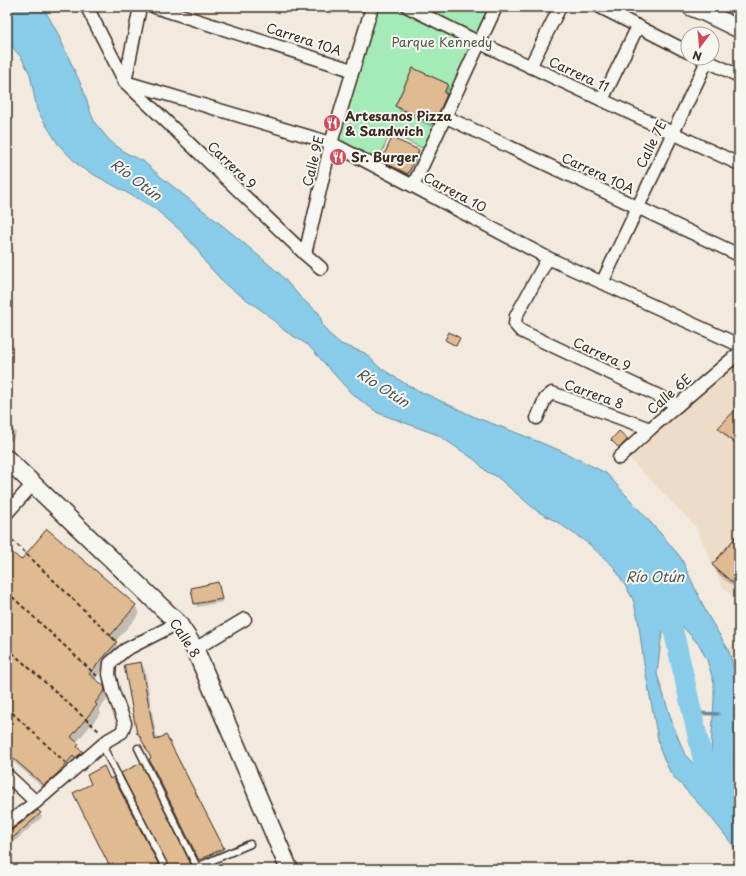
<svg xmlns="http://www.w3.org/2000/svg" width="746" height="876" font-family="'Playpen Sans',sans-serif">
<rect width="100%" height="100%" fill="#f2eadf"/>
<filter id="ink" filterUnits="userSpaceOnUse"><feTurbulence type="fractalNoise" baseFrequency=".025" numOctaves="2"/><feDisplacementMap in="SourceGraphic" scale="8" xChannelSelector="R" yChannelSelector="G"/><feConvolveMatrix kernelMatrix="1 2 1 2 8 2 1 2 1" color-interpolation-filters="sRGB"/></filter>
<g filter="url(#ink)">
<g fill="#eddcc8">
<polygon points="739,353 739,603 722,586 696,527 624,453"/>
<polygon points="739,640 739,734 737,734 738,718 737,684 735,671 728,649"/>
</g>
<path fill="#a4ebb8" stroke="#708a6b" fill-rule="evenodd" d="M372,7H496L429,151L390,133L376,166L331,143ZM413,68L448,84L444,93L448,95L434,124L395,106Z"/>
<path fill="#88ccea" stroke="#698b98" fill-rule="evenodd" d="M7,7H43L56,30L83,89L91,114L95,123L110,141L126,153L143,161L161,177L233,234L280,274L302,299L319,313L323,326L328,333L341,344L365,353L379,367L409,386L477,418L507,429L559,450L606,473L662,535L681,558L707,614L728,649L735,671L738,718L734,756L735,776L739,787V853L710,816L671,774L660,750L644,664L638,619L633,599L614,567L589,544L557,522L537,511L496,476L487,472L475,460L438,435L378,413L352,394L308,345L285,331L264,312L226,285L205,262L197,249L180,230L153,207L80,167L58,144L37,110L30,74L21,57L7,41ZM529,457L572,478L621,508L641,530L639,533L556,487L527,468L522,460ZM668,607L683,627L700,646L707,660L714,683V699L710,768L700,770L685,755L673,725L657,674L661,640Z"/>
<g fill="#0003">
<polygon points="448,85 452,92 438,130 401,113 396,106"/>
<polygon points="418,151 422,156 411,179 386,166 382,161"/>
<polygon points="739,407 739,449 724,435 719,428"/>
<polygon points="7,426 14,430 16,433 12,441 7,438"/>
<polygon points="619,433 629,443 621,450 612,440"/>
<polygon points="47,530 135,606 140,613 115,642 120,650 94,680 103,687 108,698 99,710 101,713 76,743 83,752 82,753 86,760 48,792 7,756 7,549 21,561"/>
<polygon points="739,534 739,591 717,573 713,565"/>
<polygon points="218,583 223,602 197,607 192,589"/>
<polygon points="141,663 145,670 157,740 169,743 227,855 203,866 150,760 152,758 138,733 125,666"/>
<polygon points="144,771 192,869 171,869"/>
<polygon points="40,814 42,817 7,848 7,832 12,831"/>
<polygon points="7,862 11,867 12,869 7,869"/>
</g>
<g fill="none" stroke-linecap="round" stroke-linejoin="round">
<polyline stroke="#698b98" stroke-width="3.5" points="693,713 718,714"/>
<polyline stroke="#88ccea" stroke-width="20" points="497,449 571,486 601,504 641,532 662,567 668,607 705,769 719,800 739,826"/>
</g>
<g fill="#e0bb91" stroke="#3b2a1e">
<polygon points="413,68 448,84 444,93 447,94 434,124 395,106"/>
<polygon points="392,138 419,150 408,174 381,161"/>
<polygon points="449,332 460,338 456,346 445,340"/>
<polygon points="739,406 739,447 718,428"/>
<polygon points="619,431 628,439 619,448 611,440"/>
<polygon points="47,529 136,605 110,636 117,642 89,674 104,686 105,690 95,703 97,705 71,737 79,744 77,747 83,752 75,758 73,756 57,774 44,785 7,753 7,548 21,560"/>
<polygon points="739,533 739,588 712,565"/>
<polygon points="218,582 222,599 194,604 191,588"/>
<polygon points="141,662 155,740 166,735 224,848 199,860 149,759 151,758 138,733 137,734 124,665"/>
<polygon points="141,763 191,864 183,869 170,869 121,773"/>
<polygon points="104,766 110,779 113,777 161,869 111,869 73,793 91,784 87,775"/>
<polygon points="38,810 41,813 7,843 7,831 12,830"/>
</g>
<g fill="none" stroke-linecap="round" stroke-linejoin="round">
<g stroke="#3b2a1e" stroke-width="9">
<g id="lane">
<polyline points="102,745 166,869"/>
<polyline points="138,748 197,867"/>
<polyline points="192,869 250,844"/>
</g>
</g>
<g stroke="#3b2a1e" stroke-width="15">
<g id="street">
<polyline points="87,7 125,82 305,254 321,268"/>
<polyline points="155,7 352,70"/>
<polyline points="408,7 480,43 739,164"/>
<polyline points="600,7 688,52"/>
<polyline points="701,58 739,76"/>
<polyline points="530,67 560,7"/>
<polyline points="125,82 331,143 413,186 548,258 739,345"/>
<polyline points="125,82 140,7"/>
<polyline points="602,100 638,26"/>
<polyline points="446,117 739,255"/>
<polyline points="413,186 496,7"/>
<polyline points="305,254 331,143 372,7"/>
<polyline points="548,258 516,316 515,324 521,331 678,405"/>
<polyline points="602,283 707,61"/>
<polyline points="537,418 545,399 552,393 650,429"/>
<polyline points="619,458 650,429 739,353"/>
<polyline points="7,513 33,484"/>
<polyline points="195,649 245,619"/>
<polyline points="7,775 36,802"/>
<polyline points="7,824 36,802 108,740 122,732 125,723 113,692 109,674 110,663 125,650 178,623"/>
</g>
</g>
<g stroke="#3b2a1e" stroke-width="20">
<g id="secondary">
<polyline points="691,7 704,12 739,29"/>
<polyline points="7,459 178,623 195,649 289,869"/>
</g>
</g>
<g stroke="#3b2a1e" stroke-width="2" stroke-dasharray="4 3" stroke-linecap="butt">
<polyline points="7,535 117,642"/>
<polyline points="7,592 98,677"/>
<polyline points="7,648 100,732"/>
<polyline points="7,708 66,763"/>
</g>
<use href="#lane" stroke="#f6f6f2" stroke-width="6"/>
<use href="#street" stroke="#f6f6f2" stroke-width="12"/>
<use href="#secondary" stroke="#f6f6f2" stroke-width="17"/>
</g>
</g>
<defs>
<g id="restaurant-disc" transform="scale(0.9)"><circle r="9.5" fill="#d1495b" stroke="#f6f6f2"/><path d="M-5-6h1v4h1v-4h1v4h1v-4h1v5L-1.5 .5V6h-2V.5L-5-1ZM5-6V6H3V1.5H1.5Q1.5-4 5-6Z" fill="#fff"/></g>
</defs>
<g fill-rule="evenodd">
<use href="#restaurant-disc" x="332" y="123"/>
<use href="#restaurant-disc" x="338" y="157"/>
</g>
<g text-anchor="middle" stroke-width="4" stroke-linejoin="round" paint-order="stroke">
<g font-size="13" fill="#3b2a1e" stroke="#f6f6f2">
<text transform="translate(304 39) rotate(18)" y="5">Carrera 10A</text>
<text transform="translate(579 74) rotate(25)" y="5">Carrera 11</text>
<text transform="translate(651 144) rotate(-64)" y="5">Calle 7E</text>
<text transform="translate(313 161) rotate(-76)" y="5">Calle 9E</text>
<text transform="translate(232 165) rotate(44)" y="5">Carrera 9</text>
<text transform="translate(598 173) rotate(25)" y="5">Carrera 10A</text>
<text transform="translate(455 192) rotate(28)" y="5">Carrera 10</text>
<text transform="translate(602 354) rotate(25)" y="5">Carrera 9</text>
<text transform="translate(594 394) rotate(20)" y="5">Carrera 8</text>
<text transform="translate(669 394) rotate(-41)" y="5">Calle 6E</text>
<text transform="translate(185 638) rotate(57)" y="5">Calle 8</text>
</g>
<g font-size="13" fill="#555a44" stroke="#f6f6f2">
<text x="442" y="47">Parque Kennedy</text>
</g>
<g font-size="13" font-weight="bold" fill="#3b2a1e" stroke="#f6f6f2" text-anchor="start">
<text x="345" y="121">Artesanos Pizza<tspan x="345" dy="15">&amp; Sandwich</tspan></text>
<text x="351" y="162">Sr. Burger</text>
</g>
<g font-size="14" font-style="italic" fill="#4e5251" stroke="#f6f6f2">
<text transform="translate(136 180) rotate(37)" y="5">Río Otún</text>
<text transform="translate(383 388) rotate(33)" y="5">Río Otún</text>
<text x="655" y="582">Río Otún</text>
</g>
</g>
<rect width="746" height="876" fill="none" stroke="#f6f6f2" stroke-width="24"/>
<rect x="12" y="12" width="722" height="852" fill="none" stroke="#3b2a1e" stroke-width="1.5" filter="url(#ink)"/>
<g transform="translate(700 46) rotate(196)"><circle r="19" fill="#f6f6f2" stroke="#aba49d"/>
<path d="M0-3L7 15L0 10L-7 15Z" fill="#d1495b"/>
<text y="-6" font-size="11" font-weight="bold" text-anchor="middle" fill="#3b2a1e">N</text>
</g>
</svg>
